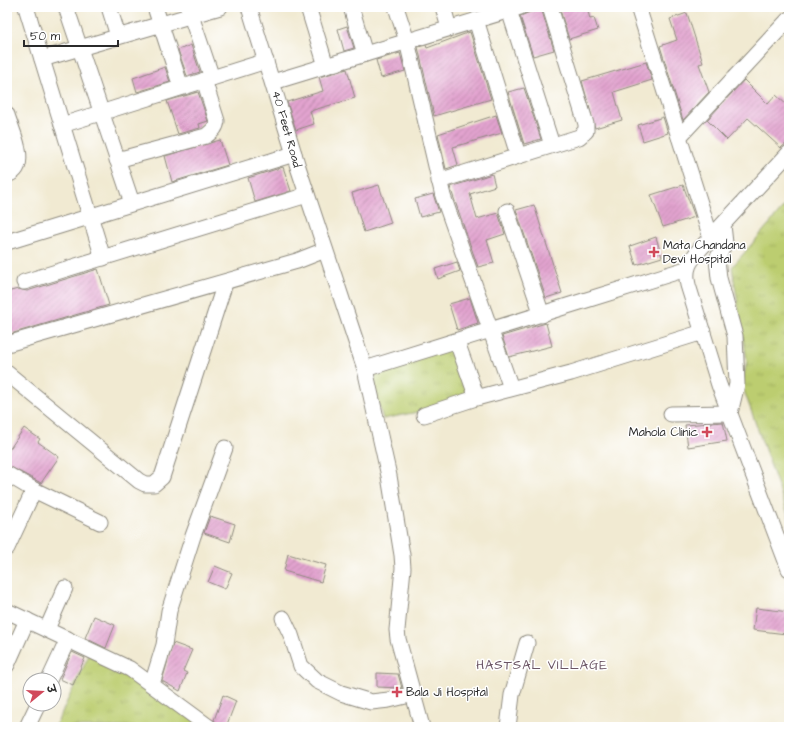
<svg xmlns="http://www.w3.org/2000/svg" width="796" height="734" font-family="'Architects Daughter','Playpen Sans Deva',sans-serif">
<defs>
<pattern id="park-tufts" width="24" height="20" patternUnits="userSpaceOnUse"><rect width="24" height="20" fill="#bccd70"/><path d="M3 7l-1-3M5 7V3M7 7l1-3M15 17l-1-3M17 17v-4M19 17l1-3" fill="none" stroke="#a2b061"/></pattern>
<pattern id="building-hatch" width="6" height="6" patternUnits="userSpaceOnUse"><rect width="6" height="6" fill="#e2a3cf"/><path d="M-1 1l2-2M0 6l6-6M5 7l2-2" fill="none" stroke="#b785a8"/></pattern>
</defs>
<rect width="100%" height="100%" fill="#fff"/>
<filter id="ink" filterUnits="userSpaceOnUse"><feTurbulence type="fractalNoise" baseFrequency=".025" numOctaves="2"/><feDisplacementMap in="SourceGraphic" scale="8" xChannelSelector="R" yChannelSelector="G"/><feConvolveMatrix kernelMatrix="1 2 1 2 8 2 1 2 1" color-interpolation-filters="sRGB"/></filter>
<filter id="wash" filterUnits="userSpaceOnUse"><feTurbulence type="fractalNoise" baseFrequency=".012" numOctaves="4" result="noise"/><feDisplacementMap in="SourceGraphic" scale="16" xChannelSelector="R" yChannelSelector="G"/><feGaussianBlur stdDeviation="0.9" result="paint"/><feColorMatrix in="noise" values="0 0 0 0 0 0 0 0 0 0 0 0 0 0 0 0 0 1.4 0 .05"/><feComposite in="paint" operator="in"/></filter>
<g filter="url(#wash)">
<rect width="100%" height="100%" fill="#f1ead2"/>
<g fill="url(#park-tufts)" stroke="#747c4e">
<polygon points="789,201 789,517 742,385 747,361 732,267"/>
<polygon points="457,345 474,396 442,407 383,419 368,369"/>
<polygon points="89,655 133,672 203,727 55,727"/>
</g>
<g id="blocks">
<g fill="url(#building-hatch)">
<polygon points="559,7 587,7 590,19 594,18 598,30 569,39"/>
<polygon points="541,8 554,50 533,56 520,16"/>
<polygon points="687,13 703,63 699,64 709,92 683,120 660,46 677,40 670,19"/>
<polygon points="347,26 354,48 344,51 338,29"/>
<polygon points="470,32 491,99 434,116 418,47 426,45 427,48"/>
<polygon points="191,45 200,72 187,76 178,50"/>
<polygon points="400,53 405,71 381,78 376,60"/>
<polygon points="646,62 652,80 614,92 622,120 595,128 582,81"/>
<polygon points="165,67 170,82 137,92 133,78"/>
<polygon points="347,69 355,98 310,111 314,124 296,130 287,102 323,91 319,77"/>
<polygon points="744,80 768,104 776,95 789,107 789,141 781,148 748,118 727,140 707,120"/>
<polygon points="524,88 541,139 524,144 508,92"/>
<polygon points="198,92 208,121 199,124 200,128 178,134 167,101"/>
<polygon points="496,115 502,133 453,147 458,165 446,169 438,134"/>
<polygon points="663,117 668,133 643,141 638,125"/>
<polygon points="220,140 228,165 172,182 165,156"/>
<polygon points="283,167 291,191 255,202 248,178"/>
<polygon points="492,174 495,186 470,194 477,219 498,213 505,234 487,240 494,263 478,267 450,187"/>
<polygon points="379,185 391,223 364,232 352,193"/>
<polygon points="683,185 695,217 663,227 651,195"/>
<polygon points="433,194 439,212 420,217 415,199"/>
<polygon points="534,205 562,293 546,298 516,210"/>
<polygon points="656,237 662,257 636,265 630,246"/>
<polygon points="457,262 460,271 438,279 435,269"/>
<polygon points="98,269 109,305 7,335 7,292 18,289 27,291"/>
<polygon points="470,298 478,323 457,330 449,304"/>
<polygon points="546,323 552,346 509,357 502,336"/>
<polygon points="723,422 727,441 688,447 685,425"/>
<polygon points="24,428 40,439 38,442 59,457 41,483 7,465 7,453"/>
<polygon points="210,516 235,524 230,542 204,533"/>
<polygon points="288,554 326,565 321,582 284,571"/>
<polygon points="215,566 232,573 225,589 208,582"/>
<polygon points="756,608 789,612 786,634 753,630"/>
<polygon points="94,616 115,625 106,648 85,638"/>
<polygon points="173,643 192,650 183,671 187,673 180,691 162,681"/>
<polygon points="72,652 85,658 73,685 60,679"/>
<polygon points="377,673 398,674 402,688 377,687"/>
<polygon points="223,695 236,701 226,727 217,724 214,720"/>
</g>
</g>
</g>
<g filter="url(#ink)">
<use href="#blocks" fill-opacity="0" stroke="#8e8a7e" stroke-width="1"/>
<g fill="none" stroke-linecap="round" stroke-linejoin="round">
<g stroke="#8e8a7e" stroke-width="17">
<g id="minor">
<polyline points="26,7 103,258"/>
<polyline points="66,7 132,203"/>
<polyline points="109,7 118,36"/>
<polyline points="155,7 181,87"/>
<polyline points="188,7 212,78"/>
<polyline points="249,7 298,167 365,369 389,476 402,555 403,568 397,630 398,639 422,727"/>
<polyline points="308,7 326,66"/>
<polyline points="351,7 365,54"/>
<polyline points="396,7 407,41 443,196 511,388"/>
<polyline points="443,7 449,28"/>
<polyline points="508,7 552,145"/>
<polyline points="638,7 711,238"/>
<polyline points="476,20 518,155"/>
<polyline points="42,59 220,7"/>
<polyline points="273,82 520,7"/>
<path d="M7,115C12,132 31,167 7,175"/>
<polyline points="62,125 266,61"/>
<polyline points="679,137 789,19"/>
<path d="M789,153L700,249C690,261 684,268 688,285L719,385L789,569"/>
<path d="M117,160L206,136C212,131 216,129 217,121L204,80"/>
<polyline points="439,181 579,137 586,131 586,124 550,7"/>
<polyline points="507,211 542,315"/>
<polyline points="723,225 725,243 717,259 719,278 735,336 737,384 730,413"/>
<polyline points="7,242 294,154"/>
<polyline points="24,282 307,195"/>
<polyline points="457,342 476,395 480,397 571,373 703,332"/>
<polyline points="7,344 297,261 325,250"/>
<polyline points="365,369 686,269"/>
<polyline points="7,373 139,481 145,484 154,484 162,477 225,283"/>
<polyline points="671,414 730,413"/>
<polyline points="424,415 479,397"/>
<polyline points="7,474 34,490 100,522"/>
<polyline points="7,548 34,490"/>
<polyline points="7,611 130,669 209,727"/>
<polyline points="283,618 291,635 301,666 317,681 341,693 371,702 389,700 414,694"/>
<polyline points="47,629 65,588"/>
<polyline points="7,665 27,620"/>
<polyline points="49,680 68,639"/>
<polyline points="152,684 164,645 169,611 193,536 225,448"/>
<polyline points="27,727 38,704"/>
<polyline points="508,727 512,695 527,643"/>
</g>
</g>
<use href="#minor" stroke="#fff" stroke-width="15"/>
</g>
</g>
<g fill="#d1495b" stroke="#fff" stroke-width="1.5">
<path d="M652 246h4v4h4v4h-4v4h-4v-4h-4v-4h4z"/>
<path d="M705 426h4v4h4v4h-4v4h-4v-4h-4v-4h4z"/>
<path d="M395 686h4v4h4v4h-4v4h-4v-4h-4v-4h4z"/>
</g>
<g text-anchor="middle" stroke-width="3" stroke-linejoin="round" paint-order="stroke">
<g font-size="12" fill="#2b2b2b" stroke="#fff">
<text transform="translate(287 129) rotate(74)" y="4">40 Feet Road</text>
</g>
<g font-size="12" fill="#2b2b2b" stroke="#fff" text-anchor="start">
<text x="663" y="249">Mata Chandana<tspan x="663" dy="14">Devi Hospital</tspan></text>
<text x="698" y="436" text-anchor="end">Mahola Clinic</text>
<text x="406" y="696">Bala Ji Hospital</text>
</g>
<g font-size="13" letter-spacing="1" fill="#6b5564" stroke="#fff">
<text x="542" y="669">HASTSAL VILLAGE</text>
</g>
</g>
<rect width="796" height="734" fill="none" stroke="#fff" stroke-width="24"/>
<g transform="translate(42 692) rotate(72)"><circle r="19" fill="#ffffff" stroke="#aaaaaa"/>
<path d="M0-3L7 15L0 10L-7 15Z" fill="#d1495b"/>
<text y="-6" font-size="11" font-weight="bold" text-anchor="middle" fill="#2b2b2b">उ</text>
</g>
<path d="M24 40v6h94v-6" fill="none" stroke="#2b2b2b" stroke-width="2"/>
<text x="30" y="40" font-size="12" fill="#2b2b2b" stroke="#ffffff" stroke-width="3" paint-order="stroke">50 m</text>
</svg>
